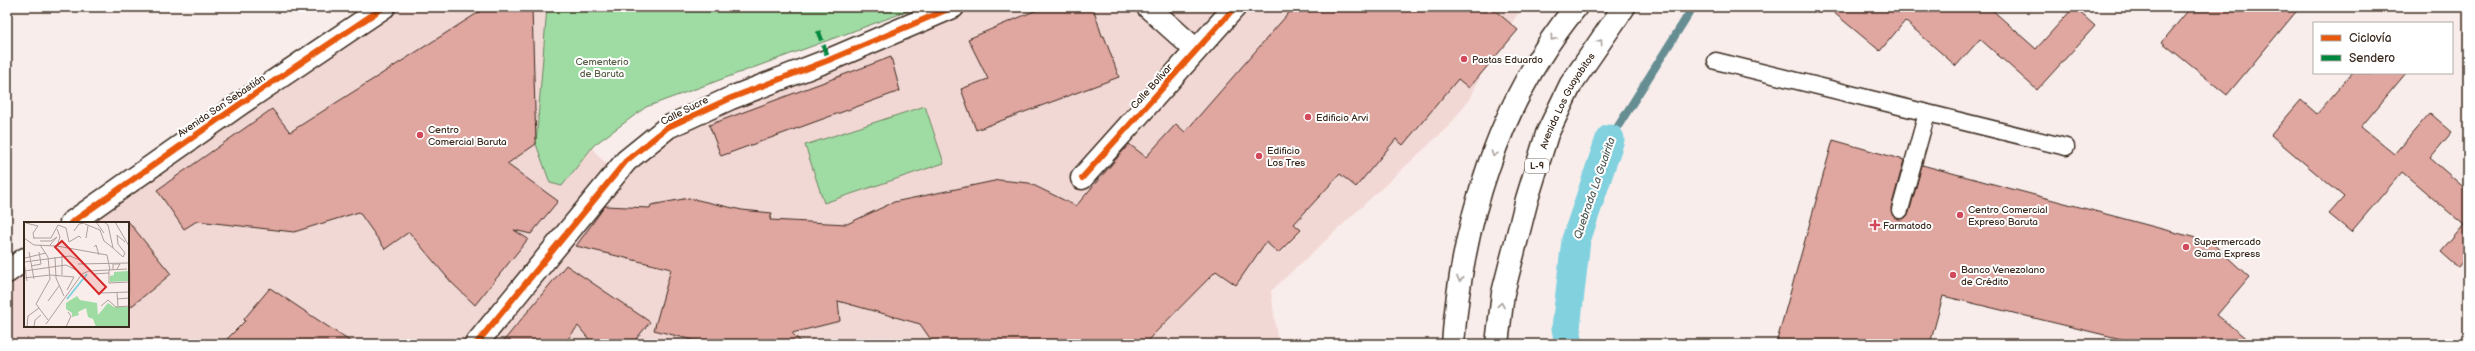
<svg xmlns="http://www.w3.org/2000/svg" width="2475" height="351" font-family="'Balsamiq Sans',sans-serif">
<rect width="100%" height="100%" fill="#f9edec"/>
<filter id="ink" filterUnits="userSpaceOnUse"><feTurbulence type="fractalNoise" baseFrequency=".025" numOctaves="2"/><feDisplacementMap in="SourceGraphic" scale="8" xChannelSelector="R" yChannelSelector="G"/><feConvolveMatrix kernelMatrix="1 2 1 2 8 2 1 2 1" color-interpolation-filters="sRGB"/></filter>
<g filter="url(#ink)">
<polygon fill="#f2d8d5" points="376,7 570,7 575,130 614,172 639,147 964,7 1523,7 1493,49 1471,97 1449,126 1271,291 1278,344 7,344 7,273 25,260 25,326 128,326 128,223 75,223"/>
<g fill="#9fdca3" stroke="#6d8360">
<polygon points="547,7 919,7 646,107 594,145 562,186 550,183 536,144"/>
<polygon points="925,106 944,163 824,203 805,145"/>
</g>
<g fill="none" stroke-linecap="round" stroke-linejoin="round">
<polyline stroke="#668e92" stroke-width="8" points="1610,139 1693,7"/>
<polyline stroke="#82d1df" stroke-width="29" points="1569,344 1566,328 1576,240 1610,139"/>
</g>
<g fill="#e0a6a0" stroke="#3b2a1e">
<polygon points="487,7 532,7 536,144 507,164 558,201 531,234 514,230 528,239 475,305 451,282 409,232 385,249 359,212 294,232 197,221 184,229 157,190 272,109 290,132"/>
<polygon points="1044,7 1093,7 1102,36 1104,36 1119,77 976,130 961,89 988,79 968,39"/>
<polygon points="1294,7 1491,7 1518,30 1469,88 1458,79 1403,145 1396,139 1356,187 1340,174 1294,224 1301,230 1278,253 1266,242 1236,285 1216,271 1144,344 934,344 920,324 838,301 840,321 792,333 803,344 708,344 654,330 671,269 576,246 605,206 650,208 651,205 689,198 742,210 772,213 770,220 847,224 894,202 999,180 1029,183 1076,206 1129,144 1146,157 1176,124 1185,132"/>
<polygon points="1827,7 1989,7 2036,49 2074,7 2095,26 2037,90 1980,39 1956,66 1905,21 1880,51"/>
<polygon points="2191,7 2300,7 2227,95 2162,42"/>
<polygon points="891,57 900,91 721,156 709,125"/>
<polygon points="2352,73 2406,73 2361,127 2394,154 2430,113 2452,132 2430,158 2468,191 2468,255 2458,267 2441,252 2464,225 2402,172 2351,232 2329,214 2344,197 2271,135 2301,100 2317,114"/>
<polygon points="1833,140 1904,160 1891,208 1893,216 1898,219 1906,217 1909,213 1922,165 2211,242 2249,277 2217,315 2253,344 2142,344 1943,296 1930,344 1776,344"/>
<polygon points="128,221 171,274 128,309"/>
<polygon points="566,265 650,322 632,344 593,344 578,326 564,344 501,344"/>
<polygon points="270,288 354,344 222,344 245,321 244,319"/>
</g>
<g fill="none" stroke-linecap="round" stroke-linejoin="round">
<g stroke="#3b2a1e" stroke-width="19">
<g id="service">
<polyline points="1716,61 2066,147"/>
<polyline points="1900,210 1927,113"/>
</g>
</g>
<g stroke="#3b2a1e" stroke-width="25">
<g id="minor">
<polyline points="1148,7 1196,50"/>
<polyline points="1082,178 1235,7"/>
<polyline points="476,344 626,161 668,127 731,98 829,60 953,7"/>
</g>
</g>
<g stroke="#3b2a1e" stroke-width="25">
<g id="tertiary">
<polyline points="71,223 240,104 384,7"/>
<polyline points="7,272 25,259"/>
</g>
</g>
<g stroke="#3b2a1e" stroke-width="25">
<g id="primary">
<path d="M1453,344C1461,226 1499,100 1576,7"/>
<path id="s1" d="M1497,344L1503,293L1527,199L1547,134L1571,84L1624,7"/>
</g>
</g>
<use href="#service" stroke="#fff" stroke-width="16"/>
<use href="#minor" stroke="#fff" stroke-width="22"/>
<use href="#tertiary" stroke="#fff" stroke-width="22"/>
<use href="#primary" stroke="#fff" stroke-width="22"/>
<polyline stroke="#00873e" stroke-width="5" stroke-dasharray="10 5" stroke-linecap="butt" points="818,31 829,60"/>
<g stroke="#fff" stroke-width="8">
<g id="cycleway">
<polyline points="1082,178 1235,7"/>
<polyline points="71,223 240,104 384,7"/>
<polyline points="476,344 626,161 668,127 731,98 829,60 953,7"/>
</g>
</g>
<use href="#cycleway" stroke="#e8590c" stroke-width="6"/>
</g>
<defs><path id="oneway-chevron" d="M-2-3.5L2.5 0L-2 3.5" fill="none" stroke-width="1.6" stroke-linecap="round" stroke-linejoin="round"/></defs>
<g stroke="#a79f9a">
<use href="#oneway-chevron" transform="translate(1553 38) rotate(125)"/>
<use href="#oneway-chevron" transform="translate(1600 42) rotate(-55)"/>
<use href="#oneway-chevron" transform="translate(1494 154) rotate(109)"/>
<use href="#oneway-chevron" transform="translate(1460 279) rotate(101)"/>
<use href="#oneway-chevron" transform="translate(1501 305) rotate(-80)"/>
</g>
</g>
<g fill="#d1495b" stroke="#fff" stroke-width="1.5">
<circle cx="1464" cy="59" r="4"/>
<circle cx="1308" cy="117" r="4"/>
<circle cx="420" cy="135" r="4"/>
<circle cx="1259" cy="156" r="4"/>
<circle cx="1960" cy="215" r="4"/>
<path d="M1873 219h4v4h4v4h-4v4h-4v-4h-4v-4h4z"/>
<circle cx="2186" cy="247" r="4"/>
<circle cx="1953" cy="275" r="4"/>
</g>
<g text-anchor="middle" stroke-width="4" stroke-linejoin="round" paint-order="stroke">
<rect fill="#fff" stroke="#766a62" stroke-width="1" x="1525" y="159" width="24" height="14" rx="3"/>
<g font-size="9" font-weight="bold" fill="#3b2a1e">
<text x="1537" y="169">L-9</text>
</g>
<g font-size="10" fill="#3b2a1e" stroke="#fff" text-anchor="start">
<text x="1472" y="63">Pastas Eduardo</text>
<text x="1316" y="121">Edificio Arvi</text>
<text x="428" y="133">Centro<tspan x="428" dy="12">Comercial Baruta</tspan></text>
<text x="1267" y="154">Edificio<tspan x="1267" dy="12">Los Tres</tspan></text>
<text x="1968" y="213">Centro Comercial<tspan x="1968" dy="12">Expreso Baruta</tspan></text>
<text x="1883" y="229">Farmatodo</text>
<text x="2194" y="245">Supermercado<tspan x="2194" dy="12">Gama Express</tspan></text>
<text x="1961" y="273">Banco Venezolano<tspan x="1961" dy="12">de Crédito</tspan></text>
</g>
<g font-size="10" fill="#595f46" stroke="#fff">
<text x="602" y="65">Cementerio<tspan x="602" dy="12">de Baruta</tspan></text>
</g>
<g font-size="10" fill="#3b2a1e" stroke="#fff">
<text transform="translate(1151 86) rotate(-48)" y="4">Calle Bolívar</text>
<text dy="4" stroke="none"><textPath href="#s1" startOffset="255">Avenida Los Guayabitos</textPath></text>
<text transform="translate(221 105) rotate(-34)" y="4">Avenida San Sebastián</text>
<text transform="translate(684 110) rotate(-27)" y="4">Calle Sucre</text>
</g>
<g font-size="11" font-style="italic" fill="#505c58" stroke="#fff">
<text transform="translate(1594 188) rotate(-71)" y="4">Quebrada La Guairita</text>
</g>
</g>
<g transform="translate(24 222)">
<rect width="105" height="105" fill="#f9edec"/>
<path d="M104,49V59L86,60V54L90,53V50ZM53,74L56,78L73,81L74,93L84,81L90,85H105V105H72L69,97L64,95L62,86L54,90L55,93L48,95V91L42,87V81Z" fill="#9fdca3"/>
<path fill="none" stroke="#82d1df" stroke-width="2" d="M43,77L63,52"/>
<path fill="none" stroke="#ad9f9a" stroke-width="1" d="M72,0L80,11M80,0L84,3L89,26L99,35L101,31L94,22L93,13L101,20M91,0L105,24M2,1L14,4L9,11L10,17M61,2L76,8L80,19L89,26M50,9L55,2L65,0M0,16L10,23L33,24L83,33L86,48M10,16H27L34,3L42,6L45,20L55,14L57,16M62,16L64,4M16,19H27L33,15L26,23M16,23L24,35L26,57L12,82L24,98M33,24L36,15L33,7M70,25L72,23L75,33M5,30L10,57M38,34V53M31,35L32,56L40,74M1,36L22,31M0,40L46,34L58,39V42M0,40L3,59M54,42L105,41M7,44L17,42L15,30M85,48V61L105,60M89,48V42H96L93,47M0,49L42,43L52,48M69,52L85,51M0,56L26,53L50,55L43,68M77,71L105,70M93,71L94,85M93,77L105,76M24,79L35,64M77,84L84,78L92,85L105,84M22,102L58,52L65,49L103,47M3,105L4,94L15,86M10,105L11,98L17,93M42,105L47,94L44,90"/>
<path fill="#d62828" fill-opacity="0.15" stroke="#d62828" stroke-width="2" d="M38,19L82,65L75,72L31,25Z"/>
<rect width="105" height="105" fill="none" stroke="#3b2a1e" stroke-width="2"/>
</g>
<rect width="2475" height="351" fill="none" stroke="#fff" stroke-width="24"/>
<rect x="12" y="12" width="2451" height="327" fill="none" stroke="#3b2a1e" stroke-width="1.5" filter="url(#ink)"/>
<rect x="2313" y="22" width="140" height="52" fill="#ffffff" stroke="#b1aaa5"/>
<rect x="2321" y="35" width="20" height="6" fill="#e8590c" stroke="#b1aaa5"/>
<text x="2349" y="42" font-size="12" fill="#3b2a1e">Ciclovía</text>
<rect x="2321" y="55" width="20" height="6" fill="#00873e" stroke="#b1aaa5"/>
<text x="2349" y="62" font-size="12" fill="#3b2a1e">Sendero</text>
</svg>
